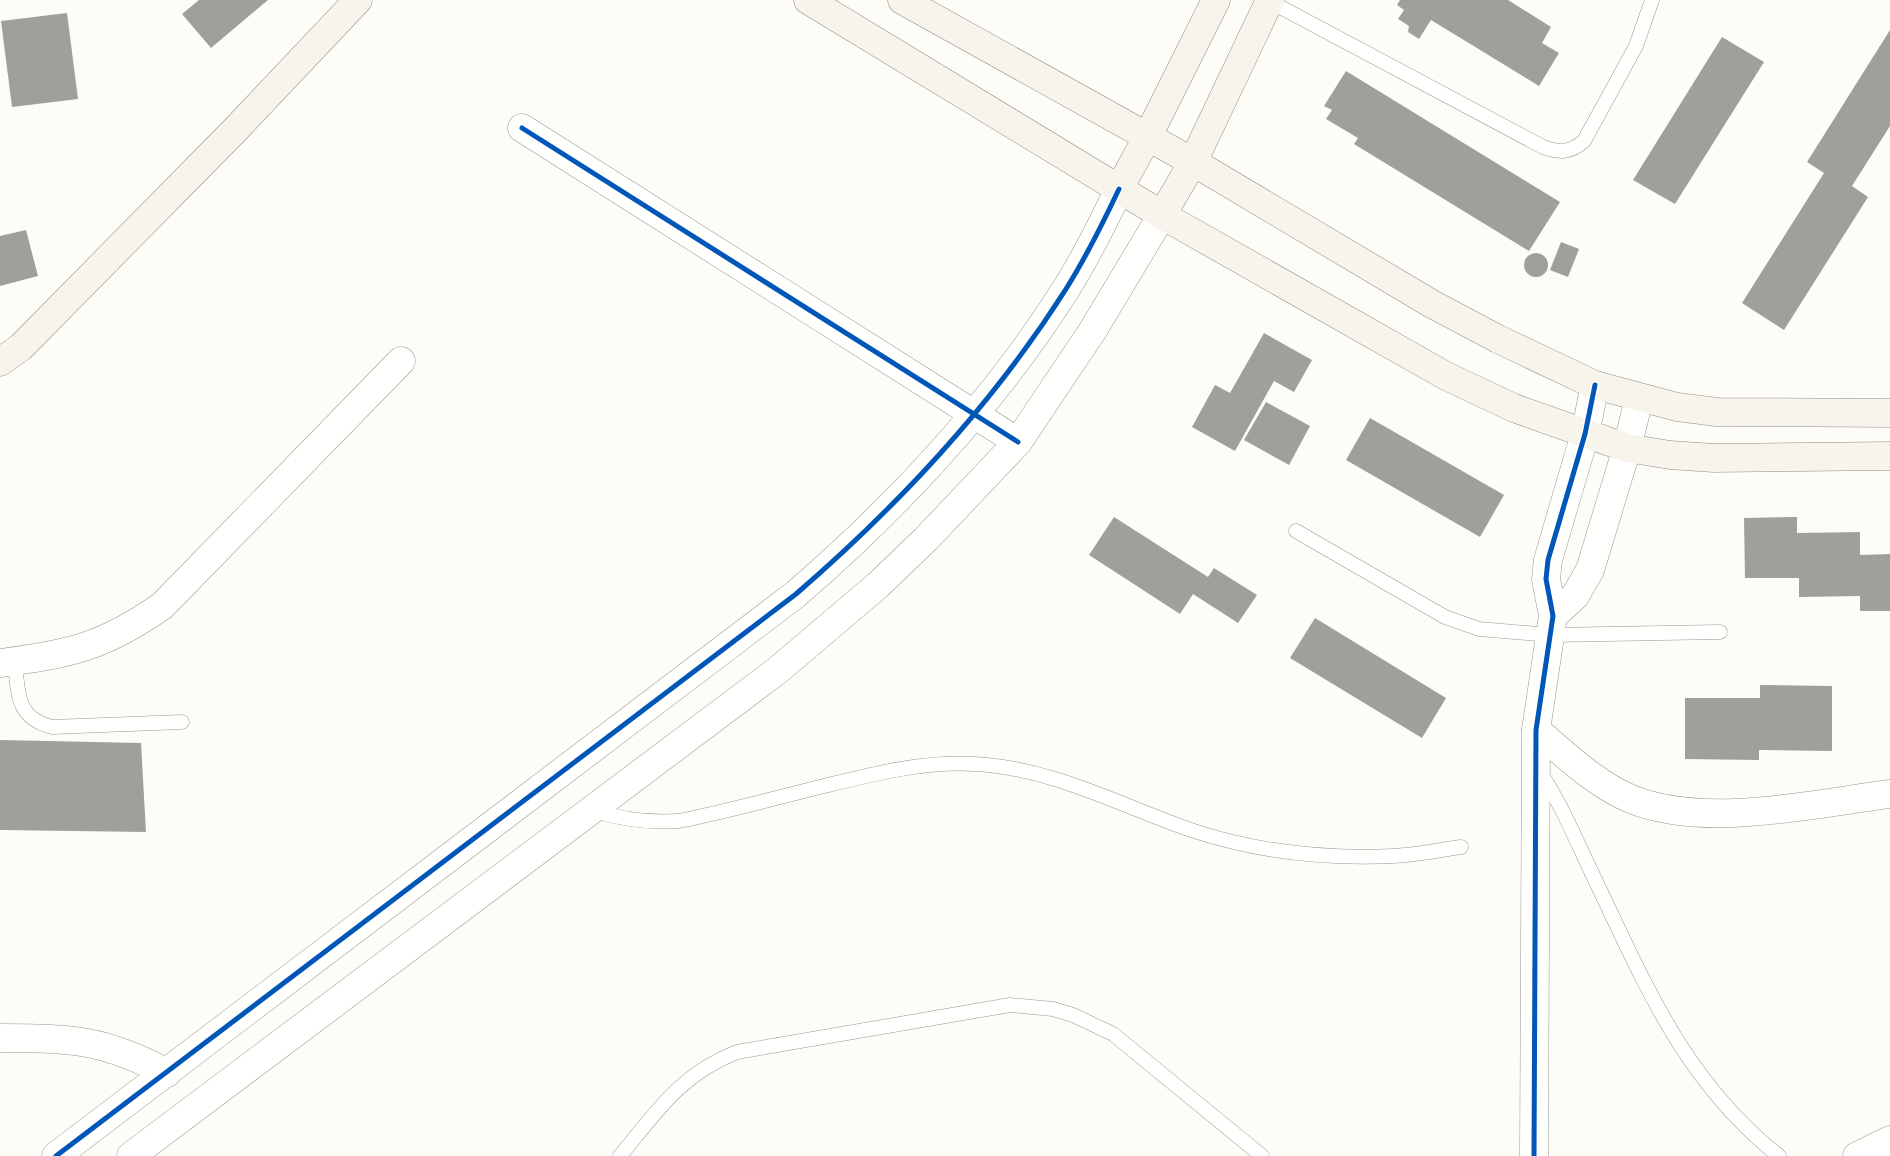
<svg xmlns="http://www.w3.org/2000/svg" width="1890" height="1156" font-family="'Noto Serif',serif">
<rect width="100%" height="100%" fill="#fdfcf7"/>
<g fill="#a19f9c">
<polygon points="199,0 268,0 211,48 182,14"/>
<polygon points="1400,0 1508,0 1551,27 1542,43 1559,53 1539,86 1431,20 1419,39 1408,32 1409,26 1398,19 1404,10 1397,5"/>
<polygon points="67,13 78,99 12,107 1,21"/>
<polygon points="1890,30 1890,126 1852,186 1868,197 1784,330 1742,303 1824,173 1807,162"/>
<polygon points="1722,37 1764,62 1675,204 1633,180"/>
<polygon points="1346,71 1560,202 1529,251 1354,144 1358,138 1326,119 1332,110 1324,106"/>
<polygon points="26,230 38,276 0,286 0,236"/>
<polygon points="1561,242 1579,249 1568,277 1550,270"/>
<circle cx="1536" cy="265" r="12"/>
<polygon points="1264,333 1312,360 1294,392 1274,381 1235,451 1192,427 1215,385 1230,393"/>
<polygon points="1266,402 1310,426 1289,465 1244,440"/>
<polygon points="1370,418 1504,495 1480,537 1346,460"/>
<polygon points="1114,517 1208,577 1214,568 1257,595 1238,623 1193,594 1180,614 1089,555"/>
<polygon points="1797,517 1797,533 1860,532 1860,555 1890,554 1890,611 1860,611 1860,596 1799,597 1799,578 1745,578 1744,518"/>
<polygon points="1315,618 1446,698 1422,738 1290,658"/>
<polygon points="1760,685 1832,686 1832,751 1759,750 1759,760 1685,759 1685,698 1760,698"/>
<polygon points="0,740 141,743 146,832 0,830"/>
</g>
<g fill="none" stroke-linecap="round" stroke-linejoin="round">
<g stroke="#979795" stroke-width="15">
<g id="service">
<path d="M1269,1L1543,147C1559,153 1570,153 1584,141L1636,46L1652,0"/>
<polyline points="1296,531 1445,617 1479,629 1550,635 1720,632"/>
<path d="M15,661C18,693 16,718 52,727L182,722"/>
<path d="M1539,771C1559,800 1573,833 1588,865C1641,974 1680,1078 1779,1156"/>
<path d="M592,810C622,820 648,823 679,821C728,811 776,798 824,786C873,774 924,761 975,764C1053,768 1121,806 1194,831C1258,852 1326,859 1393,856C1416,855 1439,850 1461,847"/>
<path d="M620,1156C657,1111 681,1074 737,1052L1010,1005L1053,1009L1073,1015L1113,1034L1262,1156"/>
</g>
</g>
<g stroke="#979795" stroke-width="29">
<g id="minor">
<polyline points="522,128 1018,442"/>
<path d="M0,663C70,654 103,647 162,606L401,361"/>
<path d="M1536,730C1566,755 1595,784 1631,799C1705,829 1812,804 1890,794"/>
<path d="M0,1038C70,1038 104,1039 167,1073"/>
<path d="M56,1156L796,594C899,505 993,404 1066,289C1086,257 1103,223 1119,189"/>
<polyline points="131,1156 778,670 878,585 926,539 1018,442 1093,330 1162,215"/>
<polyline points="1857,1156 1890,1140"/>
</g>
</g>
<g stroke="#979795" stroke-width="29">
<g id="tertiary">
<polyline points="1553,616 1575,596 1590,570 1627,448 1639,399"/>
<polyline points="1534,1156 1536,730 1553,616 1546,579 1548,560 1585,434 1595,385"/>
</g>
</g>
<g stroke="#8e8d8b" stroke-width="29">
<g id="secondary">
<polyline points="808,0 1162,215 1446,376 1514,408 1627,448 1670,455 1714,458 1890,456"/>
<polyline points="902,0 1193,162 1432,304 1498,339 1595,385 1677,407 1717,412 1890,413"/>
<polyline points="1119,189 1148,136 1216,0"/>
<polyline points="1162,215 1193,162 1270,0"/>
<polyline points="0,362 21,347 236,129 358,0"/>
</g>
</g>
<use href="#service" stroke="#fffffe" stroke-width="14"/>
<use href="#minor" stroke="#fffffe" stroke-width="28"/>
<use href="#tertiary" stroke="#fffffe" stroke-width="28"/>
<use href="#secondary" stroke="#f6f4eb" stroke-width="28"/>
<g stroke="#fff" stroke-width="8">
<g id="cycleway">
<polyline points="522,128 1018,442"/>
<path d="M56,1156L796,594C899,505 993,404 1066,289C1086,257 1103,223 1119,189"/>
<polyline points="1534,1156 1536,730 1553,616 1546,579 1548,560 1585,434 1595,385"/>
</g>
</g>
<use href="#cycleway" stroke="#0057b8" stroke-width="5"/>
</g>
</svg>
